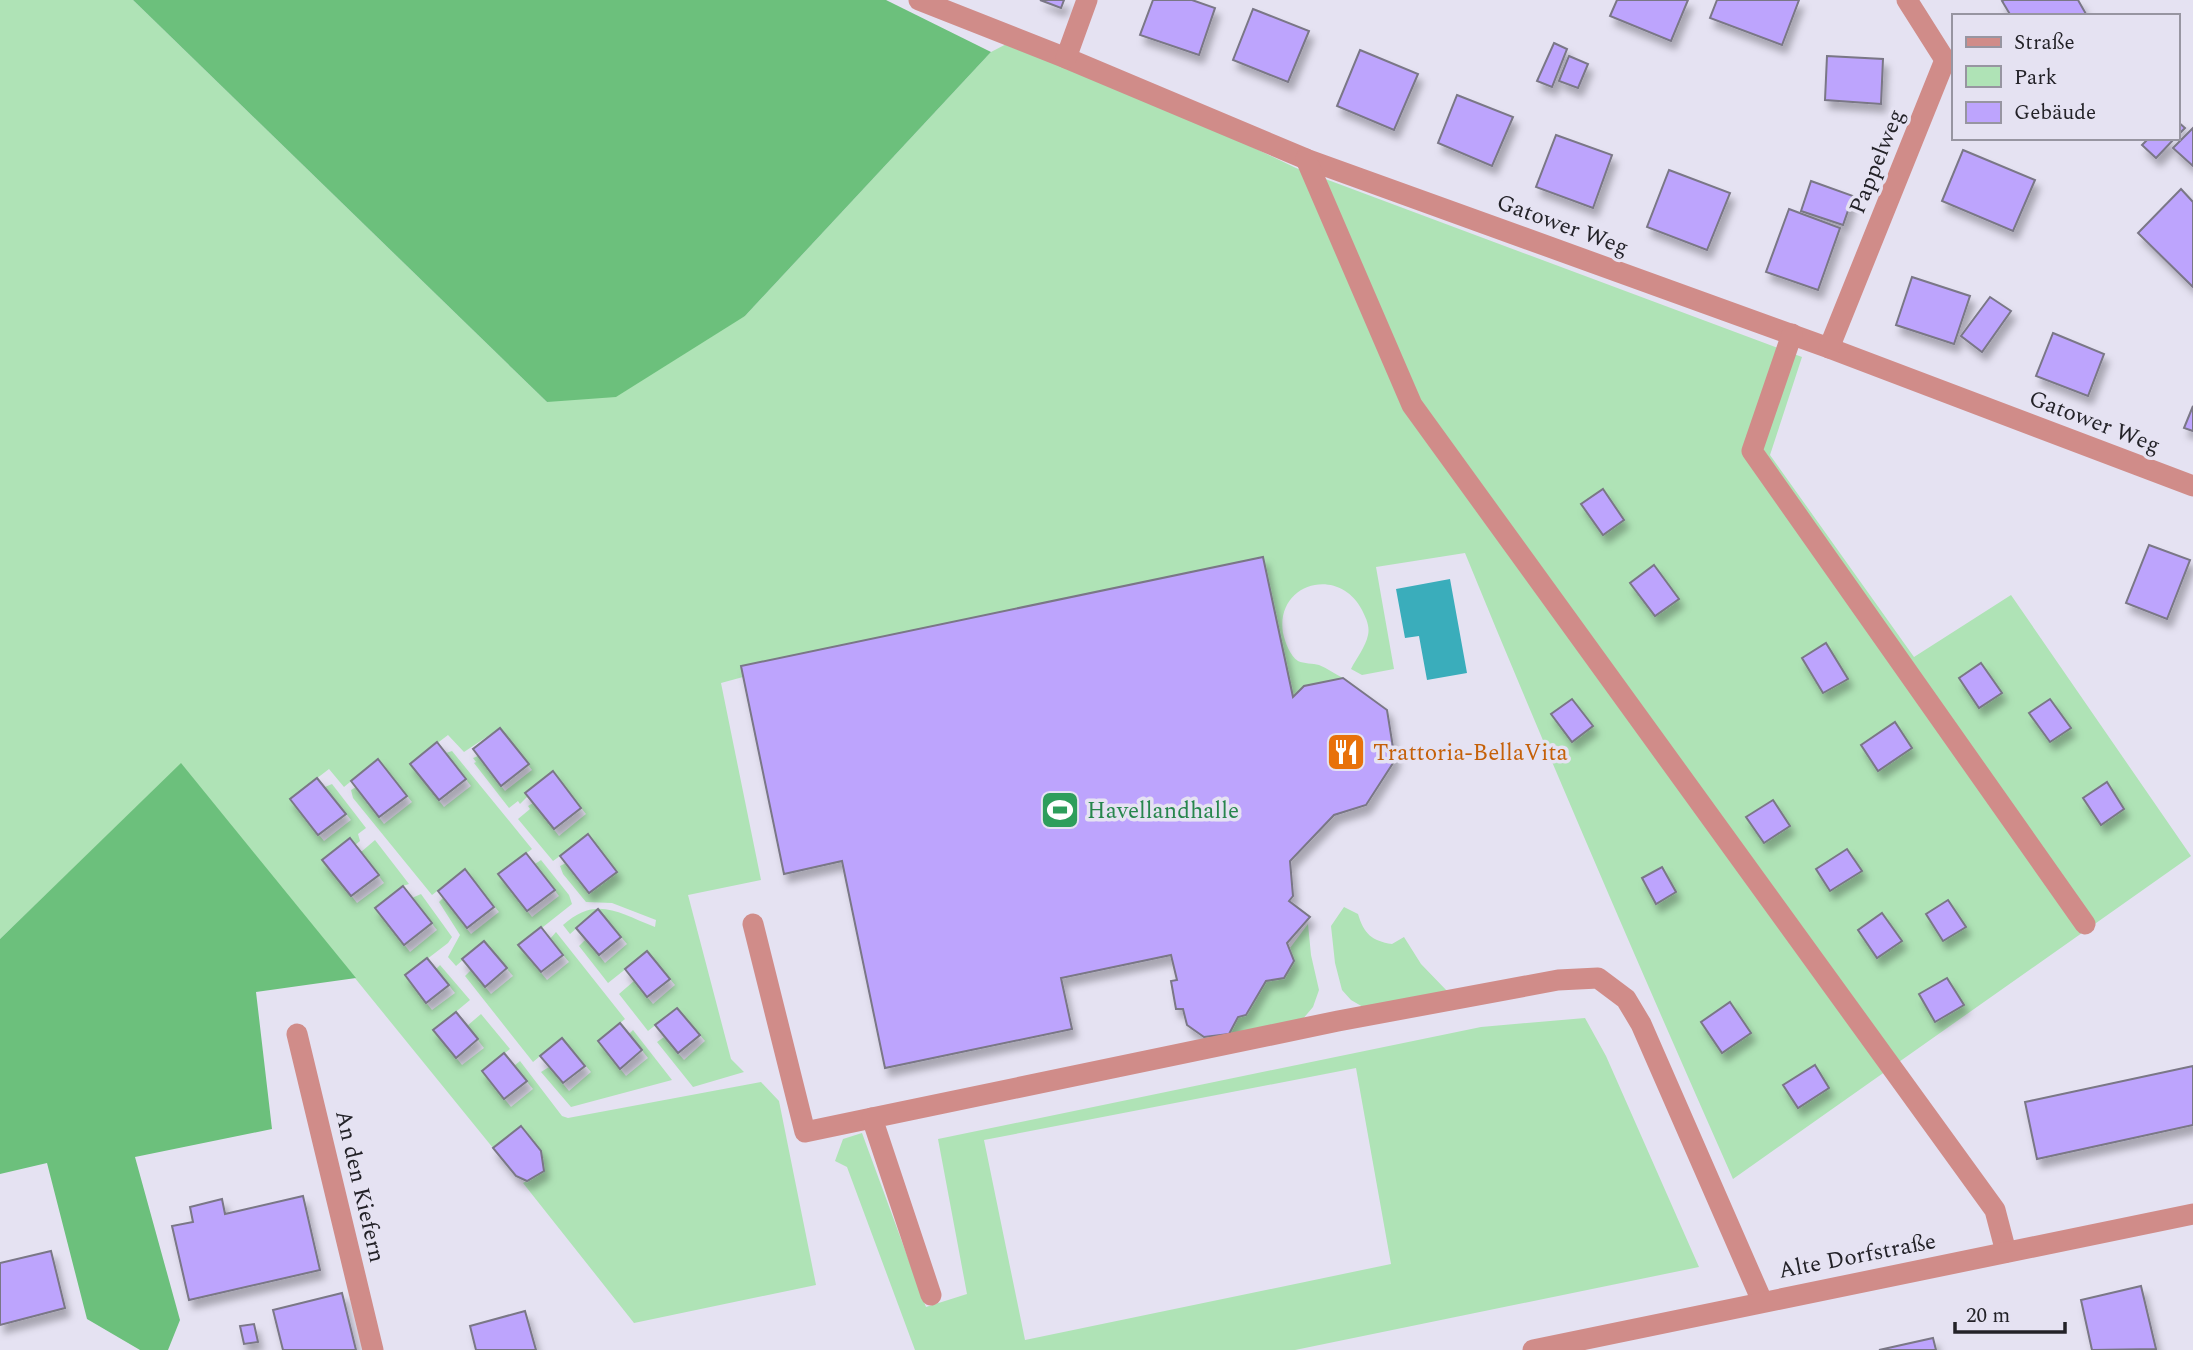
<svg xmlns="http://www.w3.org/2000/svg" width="2193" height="1350" font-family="Spectral,serif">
<defs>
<filter id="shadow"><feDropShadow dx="4.5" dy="8" stdDeviation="3.5" flood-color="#0004"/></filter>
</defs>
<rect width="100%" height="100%" fill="#e5e2f2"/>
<g fill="#afe3b6" fill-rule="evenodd">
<path d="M0,0H133L547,402L745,316L991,52L1016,39L1066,58L1296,168L1802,357L1770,455L1914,657L2011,595L2191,856L1733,1179C1641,971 1551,763 1465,553L1376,567L1394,669L1362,675L1351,669C1356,659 1366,646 1368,635C1370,626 1366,618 1362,610C1339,565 1275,583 1283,633C1285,642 1290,656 1298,661C1304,664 1313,663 1319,665C1327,668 1335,674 1343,678L1305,686L1196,787L784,874L743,677L721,683L761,880L688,895L731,1059L744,1072L693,1087L657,1042L664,1037L684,1060L705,1041L677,1008L648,1031L619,994L634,981L653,1004L675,985L647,952L608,983L579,946L586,939L605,963L627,944L598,909L570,934L563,925C596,895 619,913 655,927L656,920L612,903L586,902L563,874L560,866L566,863L560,856L553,861L518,819L530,809L528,806L533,803L559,836L586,814L553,772L526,792L528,796L520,804L518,801L509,808L474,763L476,762L473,758L478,756L505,791L532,770L500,728L464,752L448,735L410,764L444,807L471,786L446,753L452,751L532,849L499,874L532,917L559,896L535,864L541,860L569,895L572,904L519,946L547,980L569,962L550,939L556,932L625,1019L598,1041L626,1076L648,1058L629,1034L633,1030L672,1080L571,1107L541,1072L549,1067L569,1091L591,1072L562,1038L533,1062L465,976L471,970L491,994L513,976L484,941L456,966L448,957L460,935L439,902L443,898L471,934L499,912L465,870L432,895L353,798L351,790L356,787L384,824L412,802L378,759L344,787L329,769L290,799L324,841L351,820L325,787L332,784L366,828L358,834L360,841L355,845L349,839L323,860L357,903L384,883L361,852L375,840L409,884L403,886L376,908L410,952L437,930L412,898L421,894L452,937L448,943L405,976L432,1010L455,993L436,969L440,965L470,1000L434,1030L462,1065L484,1048L467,1026L481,1014L510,1049L482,1071L511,1107L533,1089L514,1066L520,1061L562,1116L568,1118L761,1082L779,1101L816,1285L634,1323L523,1183L544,1171L541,1151L522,1126L493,1148L181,764L0,939Z"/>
<path d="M1344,907L1358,914C1364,934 1372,941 1392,944L1404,937L1421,964L1448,992L1363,1007L1351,1000L1342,990L1335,963L1331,926Z"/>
<polygon points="1308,924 1311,955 1319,990 1313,1007 1302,1020 1226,1039 1238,1017 1247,1015 1266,981 1294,961 1290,948"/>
<path d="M1585,1018L1606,1056L1699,1267L1295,1350H915L847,1167L835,1161L843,1139L862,1133L926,1307L967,1294L938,1139L1481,1027ZM1356,1068L1391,1264L1025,1340L984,1140Z"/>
</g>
<g fill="#6cc07c">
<polygon points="133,0 886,0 991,52 745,316 616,397 547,402"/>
<polygon points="181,763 356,978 256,992 272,1129 135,1157 180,1320 168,1350 140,1350 87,1319 47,1163 0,1174 0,939"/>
</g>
<polygon fill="#3aadbb" points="1450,579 1467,673 1427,680 1419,636 1405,638 1396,589"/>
<g fill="#bda4fd" stroke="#7a7786" stroke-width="2" filter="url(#shadow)">
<polygon points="1040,0 1064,0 1061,8"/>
<polygon points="1153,0 1192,0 1215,8 1199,55 1140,35"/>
<polygon points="1617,0 1688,0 1671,41 1610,16"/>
<polygon points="1717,0 1799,0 1782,45 1710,18"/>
<polygon points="2004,0 2078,0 2086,14 2011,16 2002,1"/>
<polygon points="1253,9 1309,31 1288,82 1233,60"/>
<polygon points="1554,43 1567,49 1552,87 1537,81"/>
<polygon points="1360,50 1418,74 1394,130 1337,106"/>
<polygon points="1569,56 1588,64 1578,88 1559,81"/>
<polygon points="1827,56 1883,59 1881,104 1825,100"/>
<polygon points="1457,95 1513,117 1492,166 1438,143"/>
<polygon points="2177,121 2185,128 2177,136"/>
<polygon points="2193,128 2193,166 2173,148"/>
<polygon points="1556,135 1612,155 1593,208 1536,187"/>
<polygon points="2149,138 2175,138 2156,158 2142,145"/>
<polygon points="1963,150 2035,180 2013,231 1942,201"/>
<polygon points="1669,170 1730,193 1707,250 1647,227"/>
<polygon points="1811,181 1853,196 1843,225 1801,211"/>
<polygon points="2181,189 2193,202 2193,287 2138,233"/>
<polygon points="1789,209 1840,228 1818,290 1766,272"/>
<polygon points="1912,277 1970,296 1954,344 1896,325"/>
<polygon points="1990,297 2011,311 1982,352 1961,336"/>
<polygon points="2053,333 2104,354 2088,396 2036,376"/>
<polygon points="2193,406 2193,431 2184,428"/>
<polygon points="1603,489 1624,520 1603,535 1581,504"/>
<polygon points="2149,545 2190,560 2167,619 2126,603"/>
<polygon points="1263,557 1293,697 1304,686 1343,678 1387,710 1395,760 1366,805 1334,815 1290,861 1293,896 1289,901 1310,917 1287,943 1294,961 1284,978 1266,981 1246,1015 1238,1017 1229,1034 1204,1037 1187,1025 1183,1009 1176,1009 1171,981 1177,980 1171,955 1061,978 1072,1029 885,1068 842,861 784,874 741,666"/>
<polygon points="1654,565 1679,599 1655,616 1630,583"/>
<polygon points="1826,643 1848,679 1823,693 1802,658"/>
<polygon points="1981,663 2002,693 1979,708 1959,678"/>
<polygon points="1572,699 1593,726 1572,742 1551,714"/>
<polygon points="2050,699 2071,728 2050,742 2029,713"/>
<polygon points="1895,722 1912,748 1878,771 1861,745"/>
<polygon points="500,728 529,764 501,786 473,749"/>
<polygon points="437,742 466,779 439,800 410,764"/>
<polygon points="378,759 407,796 379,817 351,781"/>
<polygon points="553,771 581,808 554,829 525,793"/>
<polygon points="317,778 346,814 318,835 290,799"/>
<polygon points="2107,782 2124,809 2101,825 2083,798"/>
<polygon points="1773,800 1790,826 1764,843 1746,817"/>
<polygon points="588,834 617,872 589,893 560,856"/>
<polygon points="350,838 379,875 351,896 322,860"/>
<polygon points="1847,849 1862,871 1830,891 1816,869"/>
<polygon points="526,853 555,890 527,911 498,874"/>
<polygon points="1662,867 1676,892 1656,904 1642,878"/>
<polygon points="465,869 494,907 467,928 438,891"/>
<polygon points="403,886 432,923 404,945 375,908"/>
<polygon points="1948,900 1966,927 1943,941 1926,914"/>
<polygon points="598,909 621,937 599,955 576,928"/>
<polygon points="1882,913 1902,941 1877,958 1858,930"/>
<polygon points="541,927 563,955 541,972 518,945"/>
<polygon points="484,941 507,968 485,987 462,959"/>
<polygon points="647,951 670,979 647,997 625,969"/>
<polygon points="427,958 449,985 426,1003 405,975"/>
<polygon points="1947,978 1964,1005 1935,1022 1919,994"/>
<polygon points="1730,1002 1751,1033 1722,1053 1701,1022"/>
<polygon points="677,1008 700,1035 678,1053 655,1025"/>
<polygon points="456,1012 478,1039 456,1058 433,1030"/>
<polygon points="620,1023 642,1050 620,1069 598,1041"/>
<polygon points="562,1038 585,1066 563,1083 540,1056"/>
<polygon points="504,1053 527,1081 504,1099 482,1071"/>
<polygon points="1815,1065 1829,1088 1798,1108 1783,1085"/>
<polygon points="2193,1066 2193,1125 2037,1159 2025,1102"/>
<polygon points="521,1126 541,1151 544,1171 527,1181 516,1176 493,1148"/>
<polygon points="303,1196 320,1270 189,1300 172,1226 193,1222 190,1207 222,1199 225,1214"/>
<polygon points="51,1251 65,1308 0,1325 0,1263"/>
<polygon points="2141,1286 2156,1349 2092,1350 2081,1300"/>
<polygon points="342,1293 356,1350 283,1350 273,1310"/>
<polygon points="525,1311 536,1350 476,1350 470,1326"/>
<polygon points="254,1324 258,1342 244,1344 240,1326"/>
<polygon points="1933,1338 1936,1350 1879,1350"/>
</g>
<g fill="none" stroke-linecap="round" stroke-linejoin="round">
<g stroke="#d08c89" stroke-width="21">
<polyline points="919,0 1066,58 1306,159 1829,348 2193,486"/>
<polyline points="1066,58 1087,0"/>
<polyline points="1306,159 1412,405 1995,1210 2006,1252"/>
<polyline points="1792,334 1752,451 2085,924"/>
<polyline points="1829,348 1945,60 1907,0"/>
<polyline points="753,924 805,1132 872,1118"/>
<polyline points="297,1034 373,1350"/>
<polyline points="931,1295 872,1118 1338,1021 1558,980 1598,978 1626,999 1641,1024 1762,1301"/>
<polyline points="1533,1350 2193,1214"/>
</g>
</g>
<defs>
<g id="restaurant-square" transform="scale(2.0125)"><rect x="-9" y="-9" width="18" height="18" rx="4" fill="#e8710a" stroke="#e5e2f2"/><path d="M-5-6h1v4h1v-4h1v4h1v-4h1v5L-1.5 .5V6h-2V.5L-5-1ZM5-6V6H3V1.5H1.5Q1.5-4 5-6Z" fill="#fff"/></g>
<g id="stadium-square" transform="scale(2.0125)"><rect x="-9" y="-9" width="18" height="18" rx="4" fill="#2e9e5b" stroke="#e5e2f2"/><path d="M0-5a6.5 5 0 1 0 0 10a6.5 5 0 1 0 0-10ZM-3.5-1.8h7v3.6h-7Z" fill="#fff"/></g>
</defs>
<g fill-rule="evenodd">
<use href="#restaurant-square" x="1346" y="752"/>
<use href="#stadium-square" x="1060" y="810"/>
</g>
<g text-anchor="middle" stroke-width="7" stroke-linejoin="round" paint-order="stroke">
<g font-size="23" fill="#232228" stroke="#e5e2f2">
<text transform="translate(1876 161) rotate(-68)" y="8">Pappelweg</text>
<text transform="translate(1563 224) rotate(20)" y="8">Gatower Weg</text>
<text transform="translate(2095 421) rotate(21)" y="8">Gatower Weg</text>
<text transform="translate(361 1186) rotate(77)" y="8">An den Kiefern</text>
<text transform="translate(1857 1255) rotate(-11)" y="8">Alte Dorfstraße</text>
</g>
<g font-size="23" fill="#c56008" stroke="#e5e2f2" text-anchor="start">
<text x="1373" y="760">Trattoria-BellaVita</text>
</g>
<g font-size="23" fill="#27864d" stroke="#e5e2f2" text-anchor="start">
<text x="1087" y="818">Havellandhalle</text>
</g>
</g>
<rect x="1952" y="14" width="228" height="126" fill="#e5e2f2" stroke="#9795a1" stroke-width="2"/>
<rect x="1966" y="37" width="35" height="10" fill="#d08c89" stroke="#9795a1" stroke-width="2"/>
<text x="2014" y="49" font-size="21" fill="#232228">Straße</text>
<rect x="1966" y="66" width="35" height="21" fill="#afe3b6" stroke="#9795a1" stroke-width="2"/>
<text x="2014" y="84" font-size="21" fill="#232228">Park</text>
<rect x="1966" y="102" width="35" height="21" fill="#bda4fd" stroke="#9795a1" stroke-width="2"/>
<text x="2014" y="119" font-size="21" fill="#232228">Gebäude</text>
<path d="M1955 1322v10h110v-10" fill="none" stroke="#232228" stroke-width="3.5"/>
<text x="1966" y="1322" font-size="21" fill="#232228" stroke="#e5e2f2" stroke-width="5" paint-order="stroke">20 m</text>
</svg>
